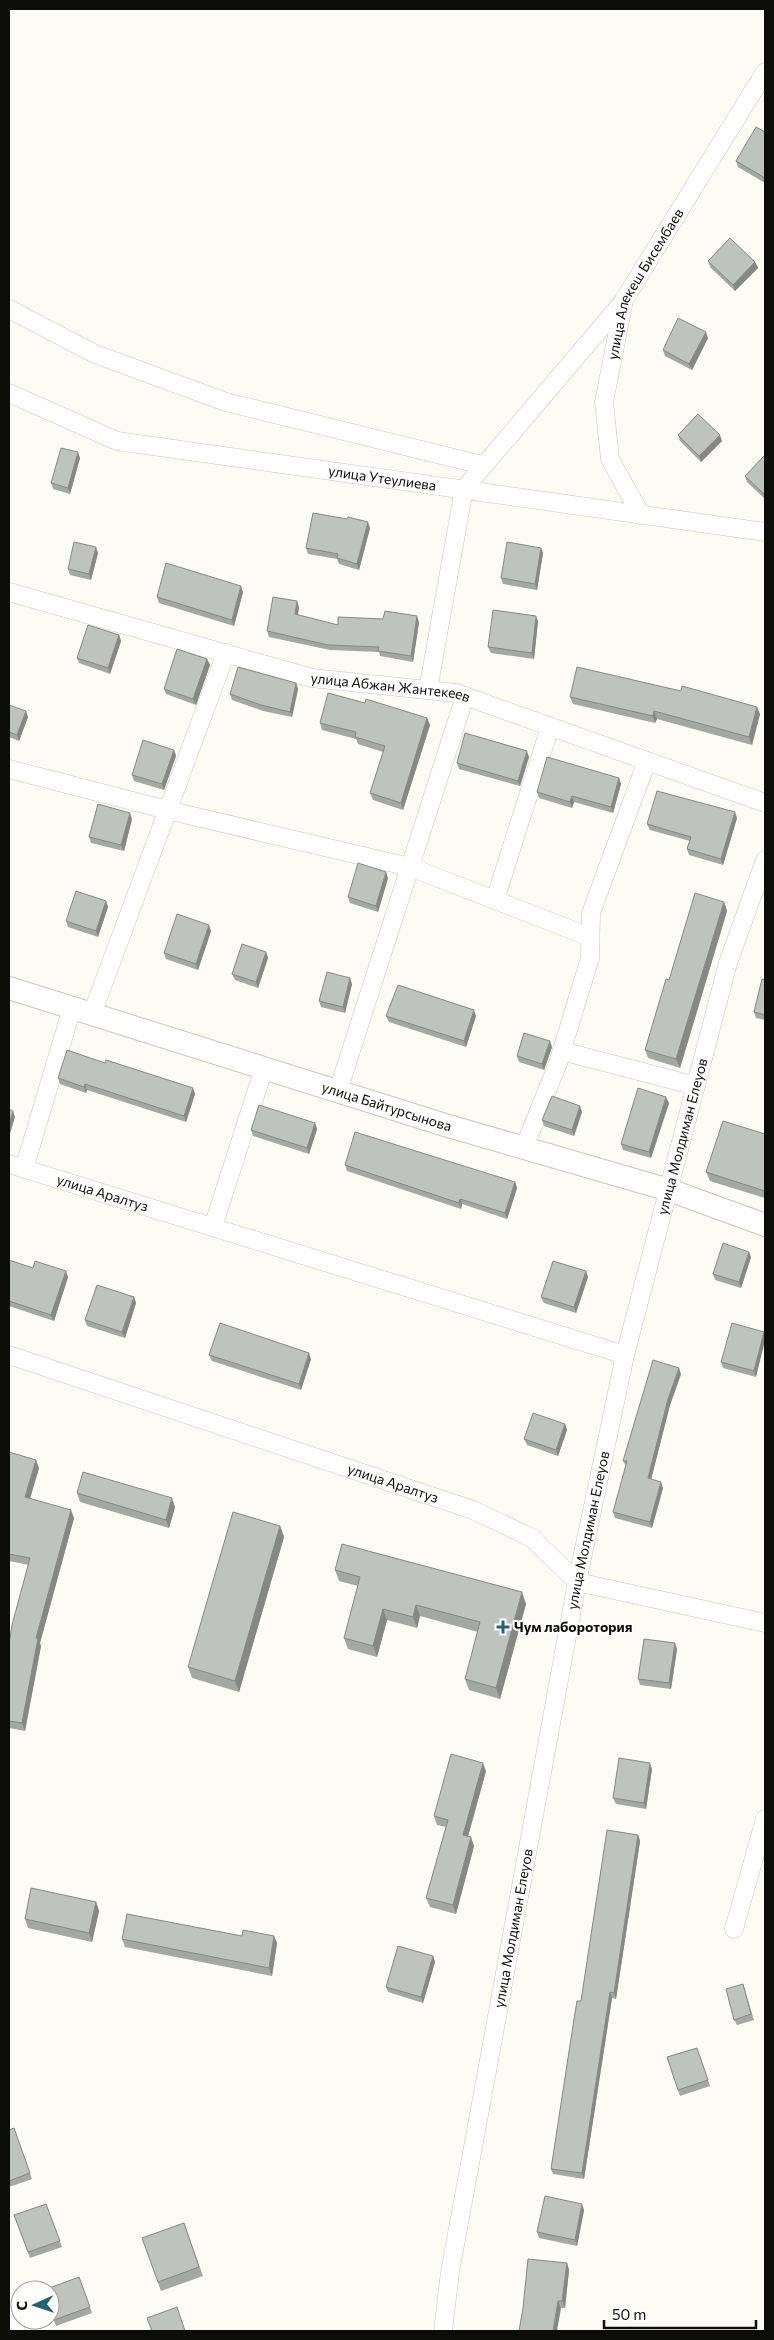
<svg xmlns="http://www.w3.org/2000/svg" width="774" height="2340" font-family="Commissioner,sans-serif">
<rect width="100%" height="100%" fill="#fcfcf4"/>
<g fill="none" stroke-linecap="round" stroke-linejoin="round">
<g stroke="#c6c7be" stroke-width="19">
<g id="minor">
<polyline points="9,309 95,354 226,402 482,465"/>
<path id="s1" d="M9,393L117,441L765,532"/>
<path id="s2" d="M641,515L610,459L604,402L624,300L765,72"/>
<path id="s3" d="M9,592L312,678L456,693L765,803"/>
<polyline points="428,690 464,489 623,302"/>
<polyline points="9,769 167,810 410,867 590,937"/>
<polyline points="495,900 550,727"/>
<polyline points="92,1014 226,653"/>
<polyline points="562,1051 696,1086"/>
<polyline points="338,1091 465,696"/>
<polyline points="524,1148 558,1063 590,958 591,913 647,761"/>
<path id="s4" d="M9,1164L625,1355"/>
<polyline points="24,1169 72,1008"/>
<polyline points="213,1227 264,1068"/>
<path id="s5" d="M9,1355L473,1510L532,1538L577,1582L765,1623"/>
<polyline points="734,1929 765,1819"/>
<polyline points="9,2311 16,2331"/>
<path id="s6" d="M443,2331L450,2272L577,1582L625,1355L728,963L765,860"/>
</g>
</g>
<g stroke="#c6c7be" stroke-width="24">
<g id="tertiary">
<path id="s7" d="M9,988L445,1125L669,1190L765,1225"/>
</g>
</g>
<use href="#minor" stroke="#fff" stroke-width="18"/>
<use href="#tertiary" stroke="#fff" stroke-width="22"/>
</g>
<g fill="#a3a8a1">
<polygon points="765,132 765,183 738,167 736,161"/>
<polygon points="708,261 755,262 758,268 735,291 710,267"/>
<polygon points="708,338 692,370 665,356 663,350"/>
<polygon points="678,435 722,441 701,462 680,441"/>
<polygon points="765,455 765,499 747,482 745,476"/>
<polygon points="80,458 70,494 53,489 51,483"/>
<polygon points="370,528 359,570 339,564 337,559 308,554 306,548"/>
<polygon points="541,548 543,553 537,590 503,584 501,578"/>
<polygon points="98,553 91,580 70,575 68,569"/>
<polygon points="243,592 234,626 159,603 157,597"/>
<polygon points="299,607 298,615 338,625 419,622 413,662 380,656 379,652 330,650 269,637 267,631"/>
<polygon points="538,621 534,659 491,653 488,647"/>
<polygon points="119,635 121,641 110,674 79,663 77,658"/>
<polygon points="207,659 210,665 196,705 166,694 164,689"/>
<polygon points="296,683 298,689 292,717 263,711 232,700 230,694"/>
<polygon points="570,697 760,714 752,745 657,719 655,723 573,704"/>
<polygon points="365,703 427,718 430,725 403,810 373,800 370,793 383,752 358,744 356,739 322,730 320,723"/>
<polygon points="9,705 28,717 19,741 9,737"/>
<polygon points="174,750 176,756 164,790 134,781 132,775"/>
<polygon points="529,757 520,786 459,769 457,763"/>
<polygon points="619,778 621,784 613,813 574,802 572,808 539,798 537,792"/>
<polygon points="737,818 723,865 689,855 687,849 690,841 650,830 647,824"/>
<polygon points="132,819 124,851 91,843 89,837"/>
<polygon points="388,878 378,912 350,903 348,897"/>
<polygon points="106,901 108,907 98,937 68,927 66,921"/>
<polygon points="724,902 727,911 680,1068 648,1058 645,1050 669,980"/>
<polygon points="211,931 198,970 166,959 164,953"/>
<polygon points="266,952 268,958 258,988 235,980 232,974"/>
<polygon points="765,980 765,1020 756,1018 754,1012"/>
<polygon points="352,984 345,1013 321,1007 319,1001"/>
<polygon points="386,1016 476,1016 466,1047 389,1022"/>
<polygon points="552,1047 544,1070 519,1062 517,1056"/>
<polygon points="105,1063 195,1094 186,1122 87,1090 86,1093 60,1084 58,1078"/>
<polygon points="669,1103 651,1158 623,1150 621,1144"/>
<polygon points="582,1112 574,1136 544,1126 542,1120"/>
<polygon points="315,1123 317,1129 309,1154 253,1136 251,1130"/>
<polygon points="765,1134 765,1198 710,1181 706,1172"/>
<polygon points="345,1165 515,1182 517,1188 507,1219 462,1204 461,1209 347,1171"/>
<polygon points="751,1257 741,1288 715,1280 713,1274"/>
<polygon points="9,1260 33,1268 68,1277 54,1321 9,1306"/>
<polygon points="586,1271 588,1277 576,1313 544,1303 541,1297"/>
<polygon points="134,1297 136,1303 125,1338 87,1326 85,1320"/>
<polygon points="765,1335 756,1377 723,1368 721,1362"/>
<polygon points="209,1355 311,1359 301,1390 212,1361"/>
<polygon points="681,1374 670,1405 651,1479 663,1488 652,1528 615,1518 613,1512 626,1466 623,1461"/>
<polygon points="565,1424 567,1430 558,1456 527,1445 524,1439"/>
<polygon points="9,1452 39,1468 30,1499 74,1518 40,1643 41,1646 25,1731 9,1728 9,1644 29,1565 9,1561"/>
<polygon points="77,1493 175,1507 169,1528 80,1502"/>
<polygon points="280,1526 284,1537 239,1692 192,1678 188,1667"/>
<polygon points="335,1570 526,1604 500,1699 469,1690 465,1679 478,1632 420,1616 417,1628 387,1620 377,1657 348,1649 344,1638 358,1586 339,1581"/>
<polygon points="677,1649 671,1689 640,1685 638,1679"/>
<polygon points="652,1769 646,1809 616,1804 613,1798"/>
<polygon points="486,1771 468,1836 474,1846 456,1914 430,1907 426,1898 446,1827 437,1825 434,1816"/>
<polygon points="638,1835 640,1841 616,1999 612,1998 584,2179 553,2174 551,2169 581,2001"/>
<polygon points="96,1902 99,1911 92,1942 28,1928 25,1919"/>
<polygon points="242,1936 274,1936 277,1943 272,1976 125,1947 122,1939"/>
<polygon points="433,1956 435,1962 423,2003 388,1992 386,1987"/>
<polygon points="743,1984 754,2020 737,2025 734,2020"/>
<polygon points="697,2048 710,2086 680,2096 667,2057"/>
<polygon points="14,2128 32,2179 9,2187 9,2130"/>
<polygon points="46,2204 62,2247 30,2258 14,2215"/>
<polygon points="584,2210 577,2246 539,2238 537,2232"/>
<polygon points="184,2223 203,2276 161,2291 142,2238"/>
<polygon points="567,2263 569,2270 565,2308 561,2308 519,2331"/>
<polygon points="79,2277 92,2313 56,2326 50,2310"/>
</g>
<g fill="#858883">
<polygon points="755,262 758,268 735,291 733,285"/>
<polygon points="706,332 708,338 692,370 689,364"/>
<polygon points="720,435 722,441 701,462 699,456"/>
<polygon points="78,452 80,458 70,494 68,488"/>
<polygon points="368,522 370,528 359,570 357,564"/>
<polygon points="96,547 98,553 91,580 89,574"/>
<polygon points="541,548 543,553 537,590 535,584"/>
<polygon points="241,586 243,592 234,626 232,620"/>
<polygon points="297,601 299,607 297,619 295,614"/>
<polygon points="417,616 419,622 413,662 411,656"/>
<polygon points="536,616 538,621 534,659 532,653"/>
<polygon points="119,635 121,641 110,674 108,668"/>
<polygon points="207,659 210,665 196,705 193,699"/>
<polygon points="296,683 298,689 292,717 290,712"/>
<polygon points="757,707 760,714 752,745 749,737"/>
<polygon points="26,711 28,717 19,741 17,735"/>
<polygon points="654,711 657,719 655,723 653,716"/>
<polygon points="427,718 430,725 403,810 401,803"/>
<polygon points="174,750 176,756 164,790 162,784"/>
<polygon points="527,751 529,757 520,786 518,781"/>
<polygon points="619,778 621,784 613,813 611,807"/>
<polygon points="572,796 574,802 572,808 570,802"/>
<polygon points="735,812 737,818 723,865 721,859"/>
<polygon points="130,813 132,819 124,851 121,845"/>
<polygon points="386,872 388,878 378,912 376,906"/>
<polygon points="106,901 108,907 98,937 96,931"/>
<polygon points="724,902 727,911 680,1068 676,1059"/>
<polygon points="209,925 211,931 198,970 196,964"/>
<polygon points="266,952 268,958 258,988 256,982"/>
<polygon points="350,978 352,984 345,1013 343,1007"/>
<polygon points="474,1010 476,1016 466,1047 464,1041"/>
<polygon points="550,1041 552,1047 544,1070 542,1064"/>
<polygon points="85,1084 87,1090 86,1093 84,1087"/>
<polygon points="193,1088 195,1094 186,1122 184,1116"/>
<polygon points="666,1097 669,1103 651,1158 649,1152"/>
<polygon points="580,1106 582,1112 574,1136 572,1130"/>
<polygon points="13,1111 15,1117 9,1137 9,1125"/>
<polygon points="315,1123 317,1129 309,1154 307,1148"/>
<polygon points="515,1182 517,1188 507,1219 505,1213"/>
<polygon points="460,1199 462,1204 461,1209 459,1203"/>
<polygon points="749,1252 751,1257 741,1288 739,1282"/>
<polygon points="66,1271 68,1277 54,1321 51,1315"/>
<polygon points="586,1271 588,1277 576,1313 574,1307"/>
<polygon points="134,1297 136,1303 125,1338 122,1332"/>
<polygon points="764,1332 765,1335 765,1341 756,1377 754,1371"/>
<polygon points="309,1353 311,1359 301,1390 299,1384"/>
<polygon points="679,1368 681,1374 670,1405 650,1484 648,1478 668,1399"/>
<polygon points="565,1424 567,1430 558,1456 556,1450"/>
<polygon points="36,1460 39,1468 28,1505 25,1497"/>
<polygon points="661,1482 663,1488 652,1528 650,1522"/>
<polygon points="172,1498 175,1507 169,1528 166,1520"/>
<polygon points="71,1510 74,1518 40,1643 41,1646 25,1731 22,1723 36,1638"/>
<polygon points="280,1526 284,1537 239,1692 235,1681"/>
<polygon points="522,1592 526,1604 500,1699 496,1688"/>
<polygon points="416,1605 420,1616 417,1628 413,1617"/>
<polygon points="383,1609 387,1620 377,1657 373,1646"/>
<polygon points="675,1643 677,1649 671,1689 669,1683"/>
<polygon points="483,1763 486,1771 466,1844 463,1835"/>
<polygon points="650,1763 652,1769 646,1809 644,1803"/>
<polygon points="638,1835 640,1841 616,1999 614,1993"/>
<polygon points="471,1837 474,1846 456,1914 453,1905"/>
<polygon points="96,1902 99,1911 92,1942 89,1933"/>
<polygon points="274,1936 277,1943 272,1976 269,1968"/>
<polygon points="433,1956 435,1962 423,2003 421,1997"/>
<polygon points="610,1992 612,1998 584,2179 582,2173"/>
<polygon points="582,2204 584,2210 577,2246 575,2240"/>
<polygon points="567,2263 569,2270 565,2308 562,2301"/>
<polygon points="558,2301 561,2308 557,2331 553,2331"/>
</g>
<g fill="#bec3bb" stroke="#858883">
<polygon points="756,127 765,132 765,178 736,161"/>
<polygon points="730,238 755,262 733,285 708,261"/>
<polygon points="678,318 706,332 689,364 663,350"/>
<polygon points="698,414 720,435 699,456 678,435"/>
<polygon points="61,448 78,452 68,488 51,483"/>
<polygon points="765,455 765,495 745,476"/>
<polygon points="313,513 347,519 348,517 368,522 357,564 337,558 338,554 306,548"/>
<polygon points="74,542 96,547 89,574 68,569"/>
<polygon points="507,542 541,548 535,584 501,578"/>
<polygon points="166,563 241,586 232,620 157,597"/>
<polygon points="273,597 297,601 295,614 338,625 338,617 383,619 385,611 417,616 411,656 378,651 379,647 328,645 267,631"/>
<polygon points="493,610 536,616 532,653 488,647"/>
<polygon points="88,625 119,635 108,668 77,658"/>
<polygon points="177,649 207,659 193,699 164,689"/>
<polygon points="238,667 296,683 290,712 261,705 230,694"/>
<polygon points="577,667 681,691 682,686 757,707 749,737 654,711 653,716 570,697"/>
<polygon points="328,693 365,703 366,699 427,718 401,803 370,793 385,746 355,737 356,732 320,723"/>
<polygon points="9,705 26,711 17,735 9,732"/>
<polygon points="465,733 527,751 518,781 457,763"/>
<polygon points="143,740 174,750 162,784 132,775"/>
<polygon points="547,757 619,778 611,807 572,796 570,802 537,792"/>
<polygon points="657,791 735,812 721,859 687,849 691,837 647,824"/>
<polygon points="98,804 130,813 121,845 89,837"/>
<polygon points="358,863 386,872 376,906 348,897"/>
<polygon points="76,891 106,901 96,931 66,921"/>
<polygon points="695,893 724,902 676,1059 645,1050 666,979 669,980"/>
<polygon points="177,914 209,925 196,964 164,953"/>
<polygon points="242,944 266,952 256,982 232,974"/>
<polygon points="327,972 350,978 343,1007 319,1001"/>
<polygon points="762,979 765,980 765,1015 754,1012"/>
<polygon points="398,985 474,1010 464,1041 386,1016"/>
<polygon points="524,1033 550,1041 542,1064 517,1056"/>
<polygon points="67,1050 105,1063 106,1060 193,1088 184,1116 85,1084 84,1087 58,1078"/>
<polygon points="638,1088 666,1097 649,1152 621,1144"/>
<polygon points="552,1096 580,1106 572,1130 542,1120"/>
<polygon points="259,1105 315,1123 307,1148 251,1130"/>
<polygon points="9,1109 13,1111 9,1125"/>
<polygon points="723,1121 765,1134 765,1191 706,1172"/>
<polygon points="355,1132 515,1182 505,1213 460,1199 459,1203 345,1165"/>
<polygon points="723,1243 749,1252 739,1282 713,1274"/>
<polygon points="9,1260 33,1268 35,1261 66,1271 51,1315 9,1301"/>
<polygon points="553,1261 586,1271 574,1307 541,1297"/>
<polygon points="97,1285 134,1297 122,1332 85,1320"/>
<polygon points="220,1323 309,1353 299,1384 209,1355"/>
<polygon points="732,1323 764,1332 754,1371 721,1362"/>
<polygon points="653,1360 679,1368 668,1399 648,1478 661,1482 650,1522 613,1512 627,1461 623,1461"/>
<polygon points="533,1413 565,1424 556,1450 524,1439"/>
<polygon points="9,1452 36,1460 25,1497 71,1510 36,1638 38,1638 22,1723 9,1721 9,1644 12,1625 30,1558 9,1554"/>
<polygon points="83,1472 172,1498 166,1520 77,1493"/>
<polygon points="233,1512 280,1526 235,1681 188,1667"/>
<polygon points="342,1544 522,1592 496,1688 465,1679 480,1622 416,1605 413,1617 383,1609 373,1646 344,1638 360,1577 335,1570"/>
<polygon points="644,1639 675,1643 669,1683 638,1679"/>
<polygon points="451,1754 483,1763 463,1835 471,1837 453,1905 426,1898 448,1820 434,1816"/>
<polygon points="619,1758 650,1763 644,1803 613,1798"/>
<polygon points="607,1830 638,1835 614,1993 610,1992 582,2173 551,2169 574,2019 577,2001 581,2001"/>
<polygon points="31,1888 96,1902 89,1933 25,1919"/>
<polygon points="127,1914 242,1936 243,1930 274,1936 269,1968 122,1939"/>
<polygon points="398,1946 433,1956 421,1997 386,1987"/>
<polygon points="743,1984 751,2014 734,2020 726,1989"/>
<polygon points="697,2048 708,2080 678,2090 667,2057"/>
<polygon points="14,2128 30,2173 9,2181 9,2130"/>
<polygon points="545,2196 582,2204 575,2240 537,2232"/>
<polygon points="46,2204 60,2241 28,2252 14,2215"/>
<polygon points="184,2223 199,2267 158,2282 142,2238"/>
<polygon points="528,2259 567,2263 562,2301 558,2301 553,2331 519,2331 523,2308"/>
<polygon points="79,2277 90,2307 54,2320 50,2310 50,2290 44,2290"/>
<polygon points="177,2307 185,2331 152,2331 147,2318"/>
</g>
<path fill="#236278" stroke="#fffffe" stroke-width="2" d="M500.5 1619.5h5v5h5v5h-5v5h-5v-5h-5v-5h5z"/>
<g text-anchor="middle" stroke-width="4" stroke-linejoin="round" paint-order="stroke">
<g font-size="14" fill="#0c0c09" stroke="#fffffe">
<text dy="5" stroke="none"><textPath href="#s2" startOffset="248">улица Алекеш Бисембаев</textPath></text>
<text dy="5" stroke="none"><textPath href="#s1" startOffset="386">улица Утеулиева</textPath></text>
<text dy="5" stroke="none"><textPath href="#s3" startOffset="394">улица Абжан Жантекеев</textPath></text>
<text dy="5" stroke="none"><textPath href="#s7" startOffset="396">улица Байтурсынова</textPath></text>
<text dy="5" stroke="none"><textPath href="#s6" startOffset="1219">улица Молдиман Елеуов</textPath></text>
<text dy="5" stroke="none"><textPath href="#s4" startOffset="98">улица Аралтуз</textPath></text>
<text dy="5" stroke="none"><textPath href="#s5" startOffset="405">улица Аралтуз</textPath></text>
<text dy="5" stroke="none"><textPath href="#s6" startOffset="814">улица Молдиман Елеуов</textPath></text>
<text dy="5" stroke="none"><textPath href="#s6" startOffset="409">улица Молдиман Елеуов</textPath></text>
</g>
<g font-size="14" font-weight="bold" fill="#0c0c09" stroke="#fffffe" text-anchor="start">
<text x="514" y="1632">Чум лаборотория</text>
</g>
</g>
<rect width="774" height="2340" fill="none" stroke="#0c0c09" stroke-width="20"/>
<g transform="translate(35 2305) rotate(267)"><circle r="24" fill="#fffffe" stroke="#9e9e9c"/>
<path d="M0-4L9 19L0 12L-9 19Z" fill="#236278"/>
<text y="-8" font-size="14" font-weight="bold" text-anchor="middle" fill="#0c0c09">С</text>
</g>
<path d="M604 2320v8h152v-8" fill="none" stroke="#0c0c09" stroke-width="2.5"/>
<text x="612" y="2320" font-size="15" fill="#0c0c09" stroke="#fffffe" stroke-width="4" paint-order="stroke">50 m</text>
</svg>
